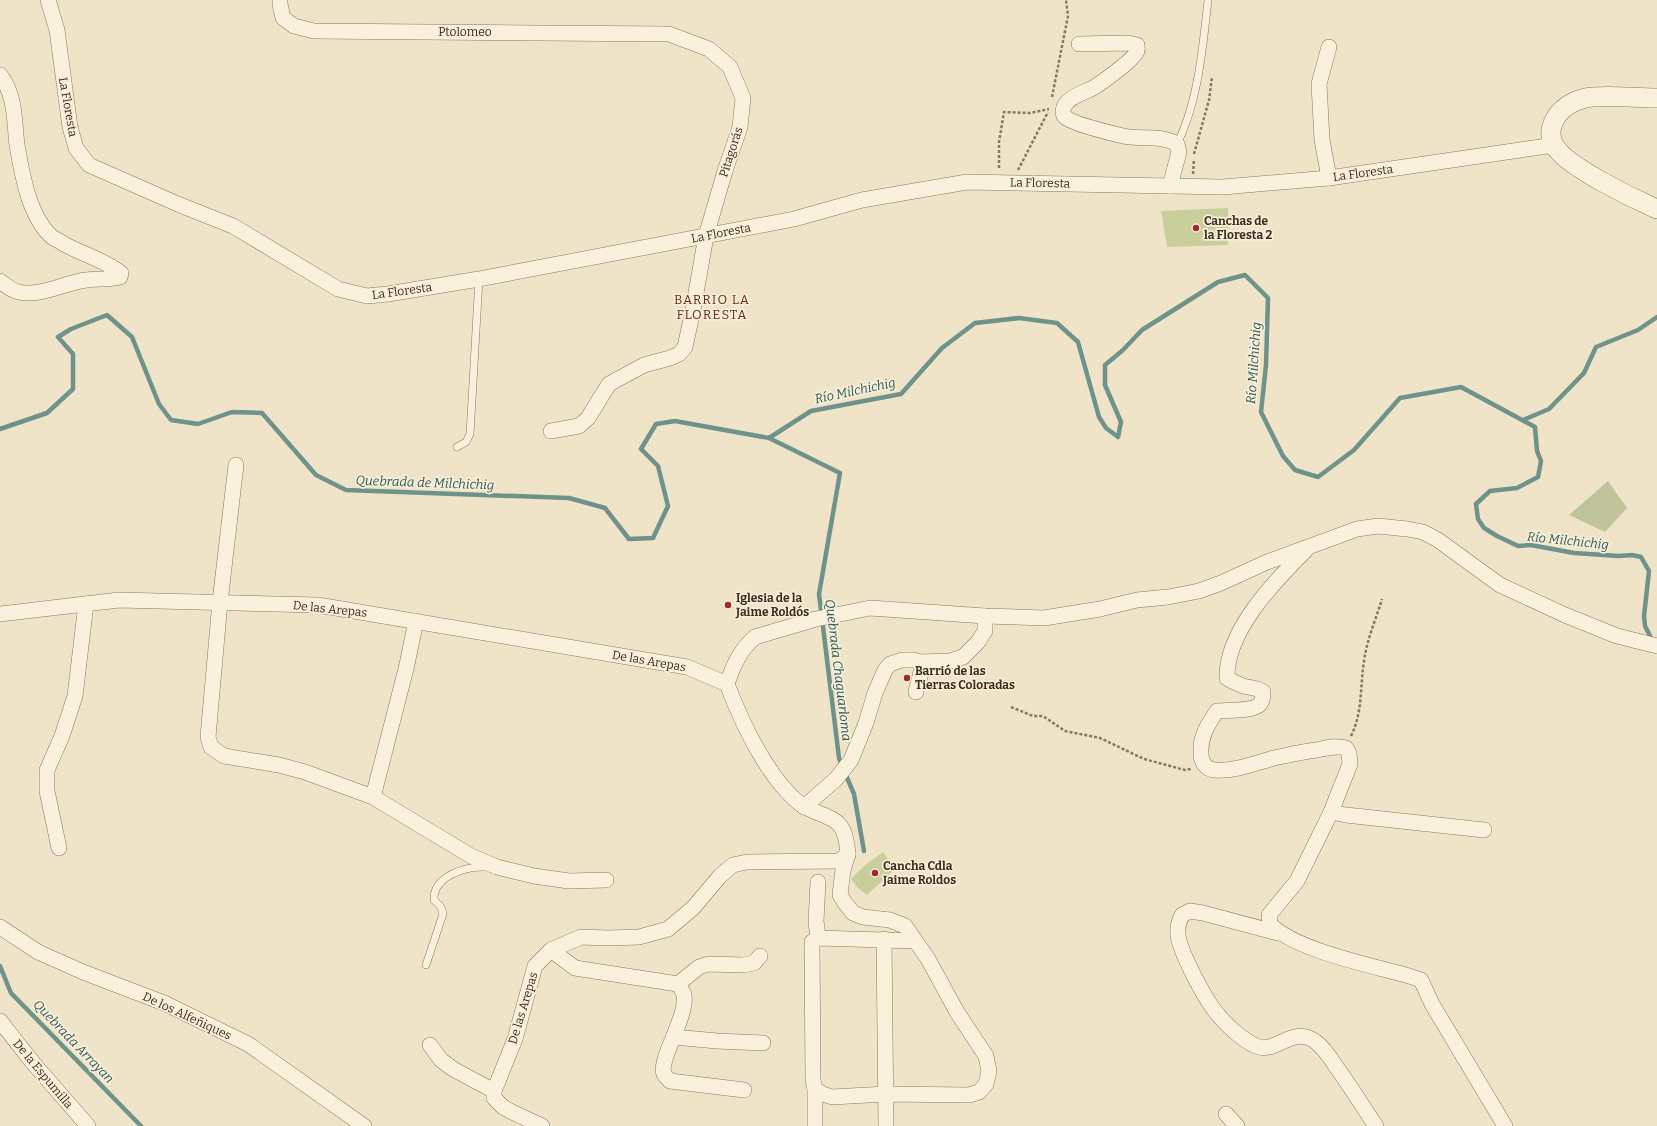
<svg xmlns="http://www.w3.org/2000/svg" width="1657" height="1126" font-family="Bitter,serif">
<rect width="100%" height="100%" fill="#f0e4c8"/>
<g fill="#c9cf9b">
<polygon points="1228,208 1228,245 1167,247 1161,211"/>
<polygon points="883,852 895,869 867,895 857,887 851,879 864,866"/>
</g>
<polygon fill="#bfc49a" points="1608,481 1627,508 1605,532 1569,515"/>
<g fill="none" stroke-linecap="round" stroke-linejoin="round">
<g stroke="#6f938a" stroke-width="4.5">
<polyline points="1523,420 1549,409 1584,373 1596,347 1638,330 1657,317"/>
<polyline points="0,429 47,413 73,389 73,354 58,337 71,329 107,315 132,337 159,404 171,420 198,424 232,412 262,413 316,475 346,490 569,498 605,508 629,539 653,538 668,506 658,466 641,449 656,424 675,421 769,438 840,473 819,594 839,758 842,766"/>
<polyline points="769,438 811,411 901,394 942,348 975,323 1019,318 1057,323 1078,342 1099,417 1106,428 1118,437 1121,422 1105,385 1105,365 1123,350 1142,330 1218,282 1245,275 1268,298 1266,365 1261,412 1283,456 1295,470 1318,477 1354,450 1400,398 1461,387 1535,427 1537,451 1541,461 1538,477 1517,488 1490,491 1476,504 1478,519 1484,528 1497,536 1518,546 1531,545 1574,553 1618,556 1632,555 1641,557 1649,571 1644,616 1645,626 1653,642"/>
<polyline points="845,773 854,794 864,851"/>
<polyline points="0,966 11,993 141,1126"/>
</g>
<g stroke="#8d765c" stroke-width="8">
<g id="service">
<path d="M1177,144C1198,103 1203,46 1208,0"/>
<polyline points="457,447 466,442 470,434 479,279"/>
<path d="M426,965L443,914L441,907L434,900C433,876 466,866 485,867"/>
</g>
</g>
<g stroke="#8d765c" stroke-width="16">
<g id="minor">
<polyline points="48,0 57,30 70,127 76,148 89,165 180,205 233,226 338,289 367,296 388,294 479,279 794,219 862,200 967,182 1223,187 1329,178 1554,145"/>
<polyline points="280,0 280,4 283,18 294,26 314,31 669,34 709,49 730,67 743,98 740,127 725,171 706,236 693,310 685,347 679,354 670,358 644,365 609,384 588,418 579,426 551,431"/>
<path d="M1079,44L1128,43L1137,45C1137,47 1138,49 1137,51C1135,59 1101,83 1093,88C1083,93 1064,98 1063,111C1063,113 1063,115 1065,117C1072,124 1111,133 1123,136C1140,140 1161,134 1177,144L1179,152L1170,186"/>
<polyline points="1329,47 1319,84 1322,140 1329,178"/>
<path d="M0,75C16,95 14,121 17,145C22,174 29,216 51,236C54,239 60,241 64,244C82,254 106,261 121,273L120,277C109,280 97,278 86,280C64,283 41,297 19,292C12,291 5,285 0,281"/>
<polyline points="236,465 220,602 208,737 211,747 224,756 279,765 305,772 373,797 471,856 497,867 534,876 569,881 606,880"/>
<path d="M1305,551C1274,582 1226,631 1227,678L1234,682L1243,686L1258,689L1263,692C1263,696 1262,702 1259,705C1253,711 1227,710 1217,711C1208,724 1200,736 1201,753C1201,761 1205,769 1214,770C1233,772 1256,763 1274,758C1288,755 1302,752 1316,750C1327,748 1336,745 1346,748L1349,753L1350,764L1331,812L1297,881L1269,915L1270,924C1294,950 1374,966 1409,976L1421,980L1432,1004L1505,1126"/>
<path d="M0,614L119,600L318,605L687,667L727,684C740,718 759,758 782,786C788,793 796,802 805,807C833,821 845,816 848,854L839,861L747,862L733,865L720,876L693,908L668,929L639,937L608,938L581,937L551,950L535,966L515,1039L494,1091V1098L503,1107L512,1112L542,1126"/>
<polyline points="920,662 950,661 963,657 978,642 985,631 985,616"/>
<path d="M727,684C733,666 740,650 755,637L816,619L870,608L985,616L1044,618L1100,609L1137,600L1168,597L1199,591L1221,583L1267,562L1357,529L1378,526L1407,529L1423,532L1438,540L1500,585L1565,615L1617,636L1657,646"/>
<polyline points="373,797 406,669 416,621"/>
<path d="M804,807L836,779L851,760L866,723L875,693L885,670L890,664L902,660H914L920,662C924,672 917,683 916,692"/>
<polyline points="1331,812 1346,815 1484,830"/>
<polyline points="59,848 47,791 47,770 62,736 75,696 86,604"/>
<polyline points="848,854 843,870 840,895 845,903 853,913 863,917 890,920 905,926 928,959 957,1012 986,1056 989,1071 986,1084 979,1092 969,1095 886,1094 832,1097 823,1094 815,1089 813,1080 812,942 818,938 915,941"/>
<polyline points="0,927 38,952 83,972 164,1003 248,1044 364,1126"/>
<path d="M1278,933L1203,913L1190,911L1182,915C1179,921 1177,927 1178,935C1180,952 1204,997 1215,1011C1224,1023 1242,1040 1256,1046C1276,1055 1292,1024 1316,1042C1325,1049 1331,1059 1337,1068C1351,1087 1363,1107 1376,1126"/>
<polyline points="818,938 816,921 818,882"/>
<polyline points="884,939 886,1126"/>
<path d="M551,950L575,968L678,984C680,987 683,991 684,995C688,1016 658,1060 664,1074C665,1077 669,1079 670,1081L744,1090"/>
<polyline points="678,984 699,967 708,964 743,965 754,963 760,956"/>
<polyline points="0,1021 34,1064 88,1126"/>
<polyline points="674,1037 717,1041 763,1043"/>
<polyline points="430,1045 441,1060 453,1069 494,1091"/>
<polyline points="1226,1114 1237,1126"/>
<polyline points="815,1126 815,1089"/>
</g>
</g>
<g stroke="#8d765c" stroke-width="20">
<path id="tertiary" d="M1657,98C1636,98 1614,95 1593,97C1578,98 1562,106 1555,119C1550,128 1549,136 1554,145C1565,166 1634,199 1657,209"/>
</g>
<g stroke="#8d765c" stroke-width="2.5" stroke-dasharray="3 2" stroke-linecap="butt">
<polyline points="1052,97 1068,16 1066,0"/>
<polyline points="1194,154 1209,100 1212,77"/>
<polyline points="999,168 999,142 1004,112 1030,113 1049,109"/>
<polyline points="1018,170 1048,112"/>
<polyline points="1193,174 1194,159"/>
<polyline points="1011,707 1033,716 1043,716 1065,731 1100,738 1144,759 1185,770 1191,769"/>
<path d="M1351,736C1363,712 1360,686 1364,661C1367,639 1376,619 1382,599"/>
</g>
<use href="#service" stroke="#faf1dc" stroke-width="7"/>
<use href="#minor" stroke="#faf1dc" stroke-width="15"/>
<use href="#tertiary" stroke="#faf1dc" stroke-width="19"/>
</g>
<g fill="#9e2a2b" stroke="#f7eed8" stroke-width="1.5">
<circle cx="1196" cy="228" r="4"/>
<circle cx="728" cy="605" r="4"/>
<circle cx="907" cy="678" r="4"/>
<circle cx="875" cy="873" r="4"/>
</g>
<g text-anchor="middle" stroke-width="3.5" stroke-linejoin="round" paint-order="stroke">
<g font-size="12" fill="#3d2e20" stroke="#f7eed8">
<text x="465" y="36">Ptolomeo</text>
<text transform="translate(68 107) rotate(80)" y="4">La Floresta</text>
<text transform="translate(731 152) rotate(-72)" y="4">Pitagorás</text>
<text transform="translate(1363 173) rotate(-8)" y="4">La Floresta</text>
<text transform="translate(1040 183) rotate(1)" y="4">La Floresta</text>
<text transform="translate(721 233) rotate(-11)" y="4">La Floresta</text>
<text transform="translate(402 291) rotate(-8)" y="4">La Floresta</text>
<text transform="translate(330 609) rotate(6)" y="4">De las Arepas</text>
<text transform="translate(649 661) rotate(10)" y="4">De las Arepas</text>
<text transform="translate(523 1008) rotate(-73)" y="4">De las Arepas</text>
<text transform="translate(187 1016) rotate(25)" y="4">De los Alfeñiques</text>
<text transform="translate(43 1074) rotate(50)" y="4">De la Espumilla</text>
</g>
<g font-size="12" font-weight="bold" fill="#3d2e20" stroke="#f7eed8" text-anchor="start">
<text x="1204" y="225">Canchas de<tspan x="1204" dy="14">la Floresta 2</tspan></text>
<text x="736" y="602">Iglesia de la<tspan x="736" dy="14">Jaime Roldós</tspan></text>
<text x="915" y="675">Barrió de las<tspan x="915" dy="14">Tierras Coloradas</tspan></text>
<text x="883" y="870">Cancha Cdla<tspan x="883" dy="14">Jaime Roldos</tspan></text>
</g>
<g font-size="13" letter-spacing="1" fill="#6b2e1e" stroke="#f7eed8">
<text x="712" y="304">BARRIO LA<tspan x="712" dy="15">FLORESTA</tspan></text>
</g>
<g font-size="13" font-style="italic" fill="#2f5d5a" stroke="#f7eed8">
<text transform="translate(1253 363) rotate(-86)" y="5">Río Milchichig</text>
<text transform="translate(855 390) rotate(-12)" y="5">Río Milchichig</text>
<text transform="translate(425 482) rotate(2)" y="5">Quebrada de Milchichig</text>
<text transform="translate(1568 540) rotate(6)" y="5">Río Milchichig</text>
<text transform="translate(839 670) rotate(83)" y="5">Quebrada Chaguarloma</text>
<text transform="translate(74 1041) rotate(46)" y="5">Quebrada Arrayan</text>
</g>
</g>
</svg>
